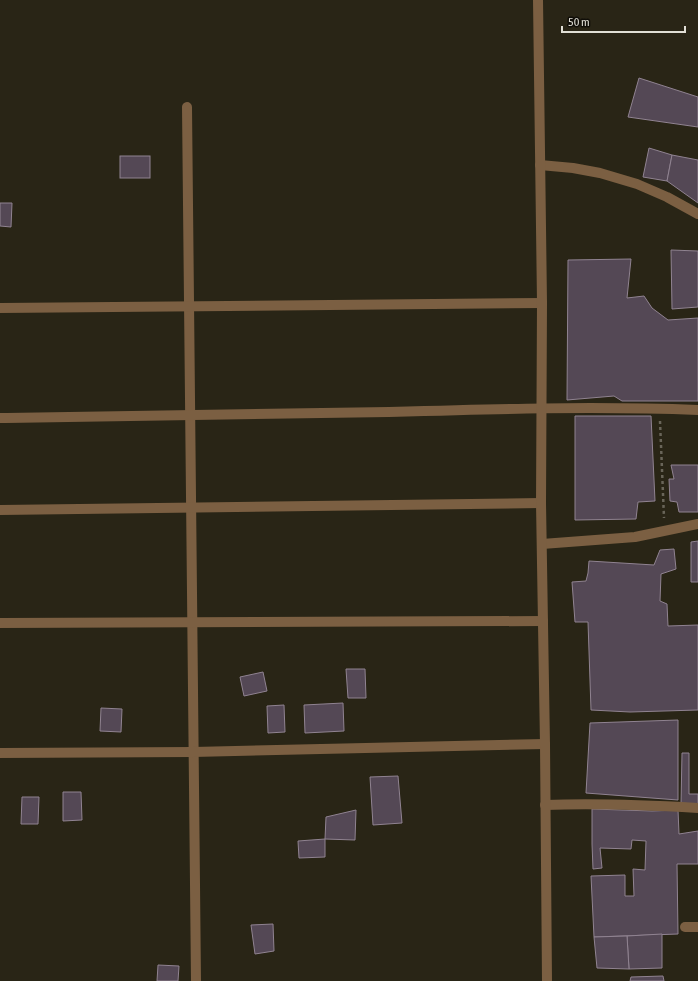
<svg xmlns="http://www.w3.org/2000/svg" width="698" height="981" font-family="'Asap Condensed',sans-serif">
<rect width="100%" height="100%" fill="#292516"/>
<g fill="#544855" stroke="#908391">
<polygon points="639,78 698,97 698,127 628,117"/>
<polygon points="649,148 672,155 667,181 643,177"/>
<polygon points="672,155 698,160 698,203 667,181"/>
<rect x="120" y="156" width="30" height="22"/>
<polygon points="0,203 12,203 11,227 0,226"/>
<polygon points="671,250 698,251 698,307 672,309"/>
<polygon points="631,259 627,298 644,296 652,308 668,320 698,318 698,401 622,401 614,396 567,400 568,260"/>
<polygon points="575,416 651,416 655,501 638,502 636,519 575,520"/>
<polygon points="671,465 698,465 698,512 679,512 677,502 670,501 669,479 674,479"/>
<polygon points="698,541 698,582 691,582 691,542"/>
<polygon points="674,549 676,569 661,574 660,601 667,604 668,626 698,625 698,710 630,712 591,710 588,622 575,622 572,582 586,581 588,573 589,561 654,565 660,550"/>
<polygon points="346,669 365,669 366,698 348,698"/>
<polygon points="263,672 267,691 244,696 240,677"/>
<polygon points="343,703 344,731 305,733 304,705"/>
<polygon points="284,705 285,732 268,733 267,706"/>
<polygon points="101,708 122,709 121,732 100,731"/>
<polygon points="678,720 678,800 586,793 590,723"/>
<polygon points="682,753 689,753 689,794 698,794 698,806 681,805"/>
<polygon points="398,776 402,823 373,825 370,777"/>
<polygon points="63,792 81,792 82,820 63,821"/>
<polygon points="22,797 39,797 38,824 21,824"/>
<polygon points="592,809 652,811 678,810 679,834 698,831 698,864 677,864 678,934 594,937 591,876 625,875 625,896 634,896 633,869 645,870 646,841 632,840 631,849 600,848 602,868 593,869 592,844"/>
<polygon points="356,810 355,840 325,839 326,817"/>
<polygon points="325,839 325,857 299,858 298,841"/>
<polygon points="273,924 274,951 255,954 251,925"/>
<polygon points="662,934 662,968 629,969 627,936"/>
<polygon points="627,936 629,969 597,968 594,937"/>
<polygon points="158,965 179,966 178,981 157,981"/>
<polygon points="663,976 664,981 630,981 631,977"/>
</g>
<g fill="none" stroke-linecap="round" stroke-linejoin="round">
<polyline stroke="#696559" stroke-width="2.5" stroke-dasharray="3 3" stroke-linecap="butt" points="660,421 664,518"/>
<g stroke="#7b5f42" stroke-width="10">
<polyline points="187,107 196,981"/>
<polyline points="540,165 573,168 600,173 637,184 667,197 698,214"/>
<polyline points="0,308 542,303"/>
<path d="M0,418C130,417 260,414 389,412C492,409 595,406 698,410"/>
<polyline points="0,510 541,503"/>
<polyline points="542,544 635,537 698,524"/>
<polyline points="0,623 543,621"/>
<polyline points="0,753 193,752 545,744"/>
<path d="M545,805C596,803 647,805 698,808"/>
<polyline points="685,927 698,927"/>
</g>
<polyline stroke="#7b5f42" stroke-width="10" points="538,0 542,303 541,503 545,744 547,981"/>
</g>
<path d="M562 26v6h123v-6" fill="none" stroke="#e1dfd6" stroke-width="2"/>
<text x="568" y="26" font-size="12" fill="#e1dfd6" stroke="#100e08" stroke-width="3" paint-order="stroke">50 m</text>
</svg>
